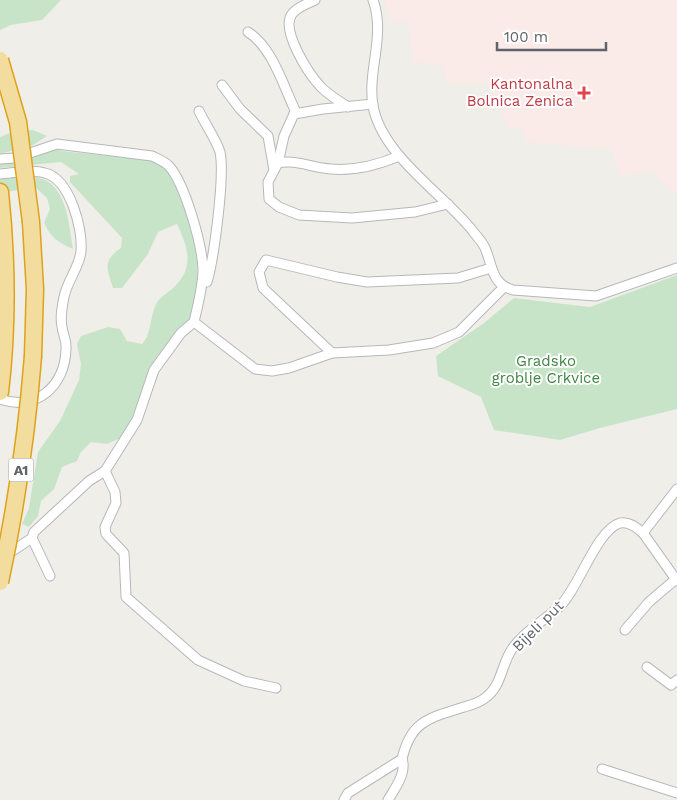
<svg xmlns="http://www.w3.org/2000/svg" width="677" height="800" font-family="'Work Sans',sans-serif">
<rect width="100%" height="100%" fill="#f0eee9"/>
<polygon fill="#faeae8" points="384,0 677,0 677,194 651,171 620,177 612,149 525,142 522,129 508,126 487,83 448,83 442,66 412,61 408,21 390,23"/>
<g fill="#c8e4c8">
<polygon points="0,0 61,0 42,20 11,25 0,30"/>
<polygon points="33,130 47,136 33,145 0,154 0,137 12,132"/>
<path d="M50,147L62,151L157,161L166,168L188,212L198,255L197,288L189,321L165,350L125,436L107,444L91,442L81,452L77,461L62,467L54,489L41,501L38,516L29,527L22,524L29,508L38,452L60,421L79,380L81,364L77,344L81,336L108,327L120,329L127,341L142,344C153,332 149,314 158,301C163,295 171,291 176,285C195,265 187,246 177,224L158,232L148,254L122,288H113C107,269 102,261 121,248L122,238L70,182V176L79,174L61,162L0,168V161Z"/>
<path d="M0,178C12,178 28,176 39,178C67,184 69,226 73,249C59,243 51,238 44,223L50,209L47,198L35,187L0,193Z"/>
<polygon points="677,275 677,409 600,428 560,440 494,430 481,397 438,376 436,356 484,323 514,298 590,307"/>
</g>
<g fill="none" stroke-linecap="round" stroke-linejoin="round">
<g stroke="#b5b8bb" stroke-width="11">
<g id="minor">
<path d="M315,0C307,4 297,7 292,14C280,30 309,74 320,86C327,94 339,101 348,107"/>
<path d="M373,0C386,36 367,70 373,106C382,155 441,192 472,230C476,236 482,241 485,248C493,266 491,284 513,290L596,296L677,268"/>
<path d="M248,32C272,47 283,85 295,110L294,114"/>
<polyline points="222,85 240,109 268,136 274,170"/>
<path d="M199,111C205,124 216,139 220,152C225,176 214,258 207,282"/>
<path d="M399,156C378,165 354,171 331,169C312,168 296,159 278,163L268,182L269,199L279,207L299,215L352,218L415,212L448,204"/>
<path d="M0,159L15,158L57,144L152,156C158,159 164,161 169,166C185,184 202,244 203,269C203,287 198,304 194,322L255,369L272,371L289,368L332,353L389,350L433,343L459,332L504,287"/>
<polyline points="278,163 284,136 294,114 323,109 373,104"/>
<path d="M0,174C14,173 32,169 45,173C70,179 83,229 81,251C80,266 67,281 64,297C62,307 60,317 62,327C63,335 67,341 66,349C65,386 36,412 0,399"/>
<polyline points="194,322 181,333 154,370 137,420 105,471 115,492 116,503 105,527 106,534 124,553 126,597 198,660 244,681 276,688"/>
<polyline points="332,353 263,288 259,272 266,260 337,277 367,282 458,278 491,268"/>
<polyline points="643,533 677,581"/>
<polyline points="5,556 32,538"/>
<polyline points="50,576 32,538 34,532 89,481 105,471"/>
<polyline points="625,630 649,602 676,579"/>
<polyline points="647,667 671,685 677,680"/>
<polyline points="602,769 677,793"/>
<path d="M344,800L348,793L402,759C411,720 430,718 464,707C471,705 479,703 485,698C502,686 501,665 512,649C523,633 543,621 558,608C578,591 596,530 620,523C629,521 637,528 643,533L677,489"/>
<path d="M388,800C395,788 407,773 402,759"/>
</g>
</g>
<g stroke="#dfa21a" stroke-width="19">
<g id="motorway">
<path d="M0,192C7,259 8,325 0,392"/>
<polyline points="31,222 35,289 33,356"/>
</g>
</g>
<use href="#minor" stroke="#fff" stroke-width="9"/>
<use href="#motorway" stroke="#f2dd9e" stroke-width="16"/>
<g stroke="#dfa21a" stroke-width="19" stroke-linecap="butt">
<g id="motorway-bridge">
<polyline points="0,60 18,122 31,222"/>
<path d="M0,582C16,507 27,433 33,356"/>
</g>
</g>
<use href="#motorway-bridge" stroke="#f2dd9e" stroke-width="16"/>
</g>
<path fill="#e0444e" stroke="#fff" stroke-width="2" d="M581.5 85.5h5v5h5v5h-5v5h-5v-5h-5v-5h5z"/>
<g text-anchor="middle" stroke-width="4" stroke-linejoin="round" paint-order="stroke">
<rect fill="#fff" stroke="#909295" stroke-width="1" x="8.5" y="458.5" width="25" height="23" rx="4"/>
<g font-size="14" font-weight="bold" fill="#606367">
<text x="21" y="475">A1</text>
</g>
<g font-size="15" fill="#be3a42" stroke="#fff" text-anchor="end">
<text x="573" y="89">Kantonalna<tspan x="573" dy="17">Bolnica Zenica</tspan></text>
</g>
<g font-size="15" fill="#418544" stroke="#fff">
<text x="546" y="366">Gradsko<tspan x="546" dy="17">groblje Crkvice</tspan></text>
</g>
<g font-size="15" fill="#606367" stroke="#fff">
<text transform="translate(538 626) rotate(-45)" y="5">Bijeli put</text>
</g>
</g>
<path d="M497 42v8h109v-8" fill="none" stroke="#606367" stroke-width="2.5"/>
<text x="504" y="42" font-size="15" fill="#606367" stroke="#ffffff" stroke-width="4" paint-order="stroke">100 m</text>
</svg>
